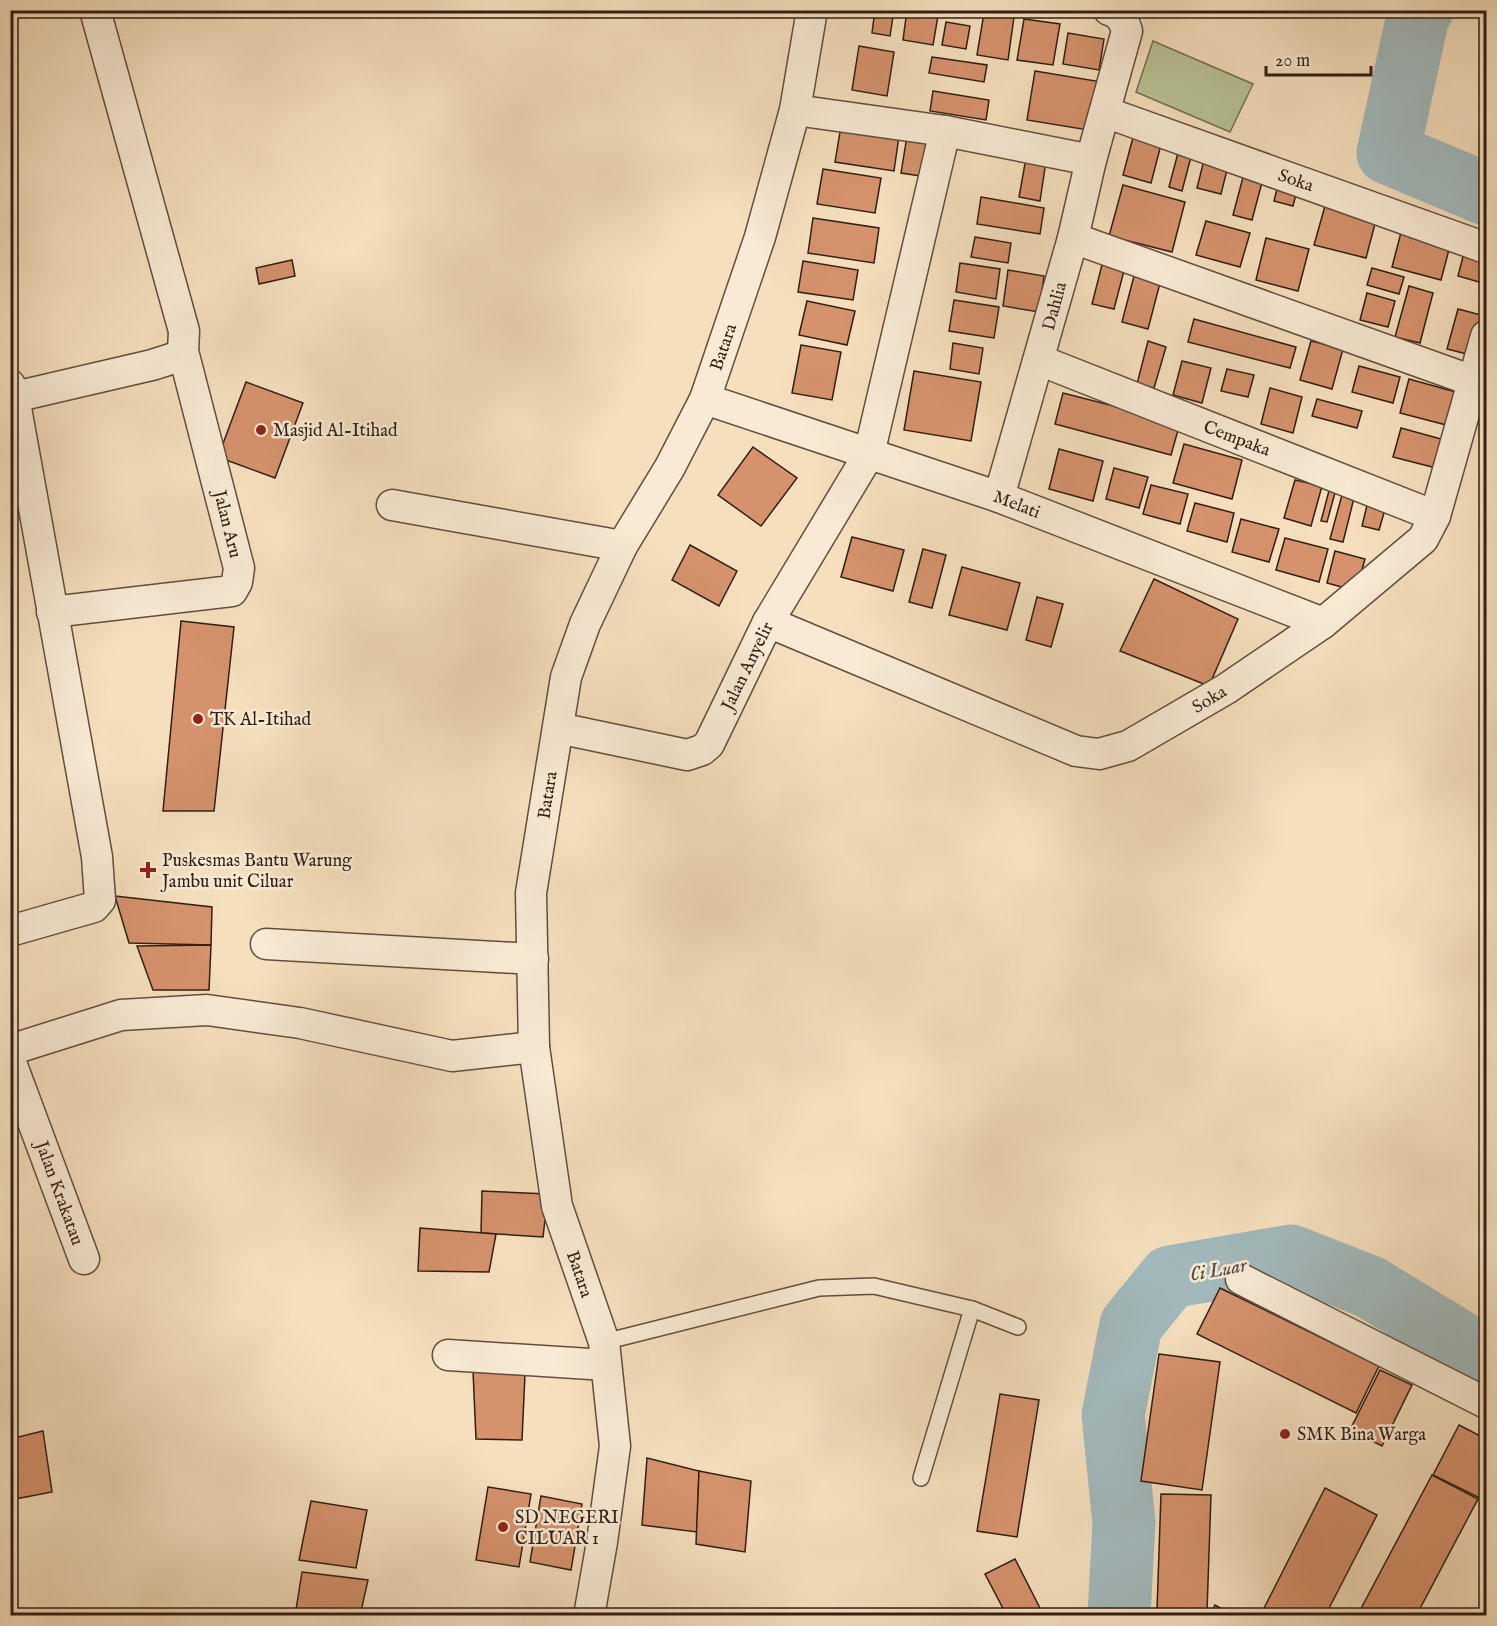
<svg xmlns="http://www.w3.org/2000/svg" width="1497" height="1626" font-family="'IM FELL English',serif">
<rect width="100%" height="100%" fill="#f5dfbd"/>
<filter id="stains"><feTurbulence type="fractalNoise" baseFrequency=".00333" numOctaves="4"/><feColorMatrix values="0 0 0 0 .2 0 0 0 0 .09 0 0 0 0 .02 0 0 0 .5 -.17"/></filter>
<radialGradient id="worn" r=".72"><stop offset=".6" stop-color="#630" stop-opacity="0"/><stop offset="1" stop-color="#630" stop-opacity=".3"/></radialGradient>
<polygon fill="#b8c294" stroke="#747054" stroke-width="1.5" points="1153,41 1253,84 1230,132 1136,92"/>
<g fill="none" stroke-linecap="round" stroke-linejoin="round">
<g stroke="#a2b9bc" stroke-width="63">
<polyline points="1422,10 1418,16 1388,153 1486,194"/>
<polyline points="1119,1616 1124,1523 1113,1415 1131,1325 1170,1277 1291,1256 1370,1287 1486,1358"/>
</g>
</g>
<g fill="#d5926d" stroke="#311e14" stroke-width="1.5">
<polygon points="875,10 894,10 890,36 872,33"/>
<polygon points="907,10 939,10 933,45 903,40"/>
<polygon points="984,13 1014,17 1008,60 977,55"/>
<polygon points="1024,19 1060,24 1053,65 1017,60"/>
<polygon points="946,22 970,26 966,49 942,45"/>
<polygon points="1068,33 1104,39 1099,70 1063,64"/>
<polygon points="859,46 894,52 887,96 852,90"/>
<polygon points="932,57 987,65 984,82 929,73"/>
<polygon points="1035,71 1102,82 1094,131 1027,120"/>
<polygon points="933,91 989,100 986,120 930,111"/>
<polygon points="841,126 899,136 894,171 835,162"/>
<polygon points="1135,130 1163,137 1151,183 1123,175"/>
<polygon points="907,136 932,140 927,177 901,173"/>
<polygon points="1179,149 1192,153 1182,191 1169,187"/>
<polygon points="1205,156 1229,162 1221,194 1197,188"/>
<polygon points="1026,158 1046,161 1040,201 1019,197"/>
<polygon points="1246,166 1265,171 1252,220 1233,215"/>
<polygon points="823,169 881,178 875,213 817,204"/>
<polygon points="1280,177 1299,182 1293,206 1274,201"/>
<polygon points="1123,185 1185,202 1172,252 1109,236"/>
<polygon points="981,197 1044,208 1040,234 977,224"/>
<polygon points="1325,206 1376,220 1366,258 1314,245"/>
<polygon points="813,218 879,228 874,263 808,253"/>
<polygon points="1206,221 1250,233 1240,267 1196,255"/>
<polygon points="1403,225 1452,238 1441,280 1392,267"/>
<polygon points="975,237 1011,243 1008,263 971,257"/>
<polygon points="1266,238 1309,249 1298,291 1256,280"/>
<polygon points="1466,245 1486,250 1486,284 1458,276"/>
<polygon points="1104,257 1126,263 1114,309 1092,304"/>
<polygon points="292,260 295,276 259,284 256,268"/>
<polygon points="803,261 858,270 853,300 798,292"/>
<polygon points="960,263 1000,269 996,299 956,292"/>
<polygon points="1372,268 1404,277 1399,294 1367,285"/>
<polygon points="1008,270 1044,276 1039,312 1003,306"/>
<polygon points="1134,276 1160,283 1148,329 1122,322"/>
<polygon points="1409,286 1433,293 1420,343 1395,337"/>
<polygon points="1367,293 1395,301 1388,327 1360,320"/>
<polygon points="954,300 999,307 994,338 949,331"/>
<polygon points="807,301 855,311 847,345 799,335"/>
<polygon points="1458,309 1485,316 1475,356 1447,349"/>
<polygon points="1194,319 1296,347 1290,368 1188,342"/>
<polygon points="1148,341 1166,347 1154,388 1137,384"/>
<polygon points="1311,341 1343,349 1332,389 1300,380"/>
<polygon points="953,343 983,348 979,374 950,369"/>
<polygon points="801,345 841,352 832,400 792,393"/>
<polygon points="1182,361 1211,368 1202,403 1173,395"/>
<polygon points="1359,366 1400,377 1393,403 1352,392"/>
<polygon points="1227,369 1254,375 1248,397 1221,391"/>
<polygon points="914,371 981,382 971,441 904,430"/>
<polygon points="1409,379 1463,394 1454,427 1400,413"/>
<polygon points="246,382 303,403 275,478 218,457"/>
<polygon points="1270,388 1302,397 1293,433 1261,424"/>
<polygon points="1063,393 1180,423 1171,455 1055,424"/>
<polygon points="1317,399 1362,411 1357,428 1312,416"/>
<polygon points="1401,428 1452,442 1444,470 1393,457"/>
<polygon points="1184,444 1242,460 1232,499 1173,483"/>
<polygon points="753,447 797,478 761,526 718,495"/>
<polygon points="1059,449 1103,461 1093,501 1049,489"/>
<polygon points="1114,468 1148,477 1139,508 1106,499"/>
<polygon points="1295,480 1322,486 1311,526 1284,518"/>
<polygon points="1151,485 1188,494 1180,524 1143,514"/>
<polygon points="1330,487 1336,489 1327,522 1321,521"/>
<polygon points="1342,495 1354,498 1343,542 1330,539"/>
<polygon points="1368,501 1386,506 1379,530 1362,526"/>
<polygon points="1195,503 1234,513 1227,542 1187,531"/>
<polygon points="1241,519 1279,529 1269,562 1232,552"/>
<polygon points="852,537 904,550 893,591 841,577"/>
<polygon points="1285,538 1328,549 1319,582 1276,570"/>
<polygon points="690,545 737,571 719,606 672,580"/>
<polygon points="923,549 946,555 932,608 909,602"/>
<polygon points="1335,551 1365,559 1356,591 1327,583"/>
<polygon points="962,567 1020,583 1007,630 949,615"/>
<polygon points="1154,579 1238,619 1209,686 1120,651"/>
<polygon points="1037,597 1063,604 1051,647 1026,640"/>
<polygon points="181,621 234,627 214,811 163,811"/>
<polygon points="115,896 212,907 211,945 129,943"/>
<polygon points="211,945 209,990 153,990 137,946"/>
<polygon points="482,1191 548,1194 543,1237 481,1233"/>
<polygon points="420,1228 496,1234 489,1272 418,1271"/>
<polygon points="1220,1288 1379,1366 1356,1413 1197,1334"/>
<polygon points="1159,1354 1220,1362 1202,1490 1141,1481"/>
<polygon points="1380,1370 1412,1385 1382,1446 1350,1430"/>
<polygon points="473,1371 525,1374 522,1440 476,1439"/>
<polygon points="1000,1394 1039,1400 1017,1537 977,1531"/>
<polygon points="1459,1425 1486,1439 1486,1501 1433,1475"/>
<polygon points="43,1431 52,1492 10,1500 10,1439"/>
<polygon points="647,1458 699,1471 697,1532 642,1525"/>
<polygon points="699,1471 751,1481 745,1552 696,1544"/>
<polygon points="1432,1475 1478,1499 1416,1616 1357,1616"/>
<polygon points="488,1487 531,1494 519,1567 476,1560"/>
<polygon points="1325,1488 1377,1515 1325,1616 1260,1616"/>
<polygon points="1161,1494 1211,1495 1207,1611 1157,1610"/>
<polygon points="541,1496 582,1504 571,1570 530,1562"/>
<polygon points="311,1501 367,1510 356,1568 299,1560"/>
<polygon points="1015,1559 1044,1616 1007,1616 985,1574"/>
<polygon points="302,1572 368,1580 360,1616 295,1616"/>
<polygon points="1215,1605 1234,1616 1209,1616"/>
</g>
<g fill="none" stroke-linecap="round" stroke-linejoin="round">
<g stroke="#624e3e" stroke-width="18">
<g id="service">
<polyline points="604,1342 819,1288 874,1286 972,1309 1018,1327"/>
<polyline points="921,1478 972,1309"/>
</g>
</g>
<g stroke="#624e3e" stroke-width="33">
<g id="minor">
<polyline points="795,110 945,131 1091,160"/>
<polyline points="1105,112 1486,248"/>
<polyline points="1073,238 1473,381"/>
<polyline points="1039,360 1435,516"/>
<polyline points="10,385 14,397 97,857 100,900 94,907 10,931"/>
<polyline points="10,398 152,365 174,358 183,351 184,331 95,10"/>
<polyline points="705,399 999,497 1323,623"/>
<path d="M999,497L1073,238L1091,160L1127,31C1124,21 1120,13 1109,10"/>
<polyline points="392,505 622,546"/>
<polyline points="52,612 232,591 237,582 239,568 183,351"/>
<polyline points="768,622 1076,751 1099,754 1128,746 1226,689 1323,623 1423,539 1435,516 1486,336"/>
<polyline points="558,728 687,755 702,750 709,744 768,622 869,454 945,131"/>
<polyline points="266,944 533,959"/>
<polyline points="10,1050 121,1015 207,1010 300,1023 452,1056 534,1047"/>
<polyline points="10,1060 84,1259"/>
<polyline points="1241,1279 1486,1403"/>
<polyline points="448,1355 606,1365"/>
<polyline points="589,1616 602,1542 615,1446 604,1342 557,1206 534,1047 531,893 566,677 585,624 622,546 670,467 705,399 760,237 795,110 812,10"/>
</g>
</g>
<use href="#service" stroke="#f8ead4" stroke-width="15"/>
<use href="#minor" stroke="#f8ead4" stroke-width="30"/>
</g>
<g fill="#8f2418" stroke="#f8ead4" stroke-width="2">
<circle cx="261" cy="430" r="6"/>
<circle cx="198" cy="719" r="6"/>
<path d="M145 861h6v6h6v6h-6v6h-6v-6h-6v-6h6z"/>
<circle cx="1285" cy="1434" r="6"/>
<circle cx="503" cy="1527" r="6"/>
</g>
<g text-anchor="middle" stroke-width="5" stroke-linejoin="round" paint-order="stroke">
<g font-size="18" fill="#311e14" stroke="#f8ead4">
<text transform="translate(1296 180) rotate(19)" y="6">Soka</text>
<text transform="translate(1054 306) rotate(-75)" y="6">Dahlia</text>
<text transform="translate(723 347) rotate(-71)" y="6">Batara</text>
<text transform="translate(1237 438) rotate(21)" y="6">Cempaka</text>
<text transform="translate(1017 504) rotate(21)" y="6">Melati</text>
<text transform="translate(228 524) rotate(76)" y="6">Jalan Aru</text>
<text transform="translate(747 666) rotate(-64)" y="6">Jalan Anyelir</text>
<text transform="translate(1209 699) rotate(-31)" y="6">Soka</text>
<text transform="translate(547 795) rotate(-81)" y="6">Batara</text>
<text transform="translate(60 1193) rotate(70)" y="6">Jalan Krakatau</text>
<text transform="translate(580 1274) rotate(71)" y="6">Batara</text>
</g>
<g font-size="18" fill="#311e14" stroke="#f8ead4" text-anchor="start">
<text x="273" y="436">Masjid Al-Itihad</text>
<text x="210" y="725">TK Al-Itihad</text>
<text x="162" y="866">Puskesmas Bantu Warung<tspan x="162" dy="21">Jambu unit Ciluar</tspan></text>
<text x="1297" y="1440">SMK Bina Warga</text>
<text x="515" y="1523">SD NEGERI<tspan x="515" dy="21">CILUAR 1</tspan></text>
</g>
<g font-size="20" font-style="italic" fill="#534c46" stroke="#f8ead4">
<text transform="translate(1218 1269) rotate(-10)" y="7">Ci Luar</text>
</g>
</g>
<rect width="1497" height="1626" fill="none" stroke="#f5dfbd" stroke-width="36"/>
<rect x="12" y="12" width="1473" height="1602" fill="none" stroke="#311e14" stroke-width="3"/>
<rect x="18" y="18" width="1461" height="1590" fill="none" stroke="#311e14" stroke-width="1.5"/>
<path d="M1266 66v9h105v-9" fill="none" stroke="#311e14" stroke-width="3"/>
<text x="1275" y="66" font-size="18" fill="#311e14" stroke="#f8ead4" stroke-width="4.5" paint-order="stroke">20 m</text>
<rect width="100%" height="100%" filter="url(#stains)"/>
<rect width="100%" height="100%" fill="url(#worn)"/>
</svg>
